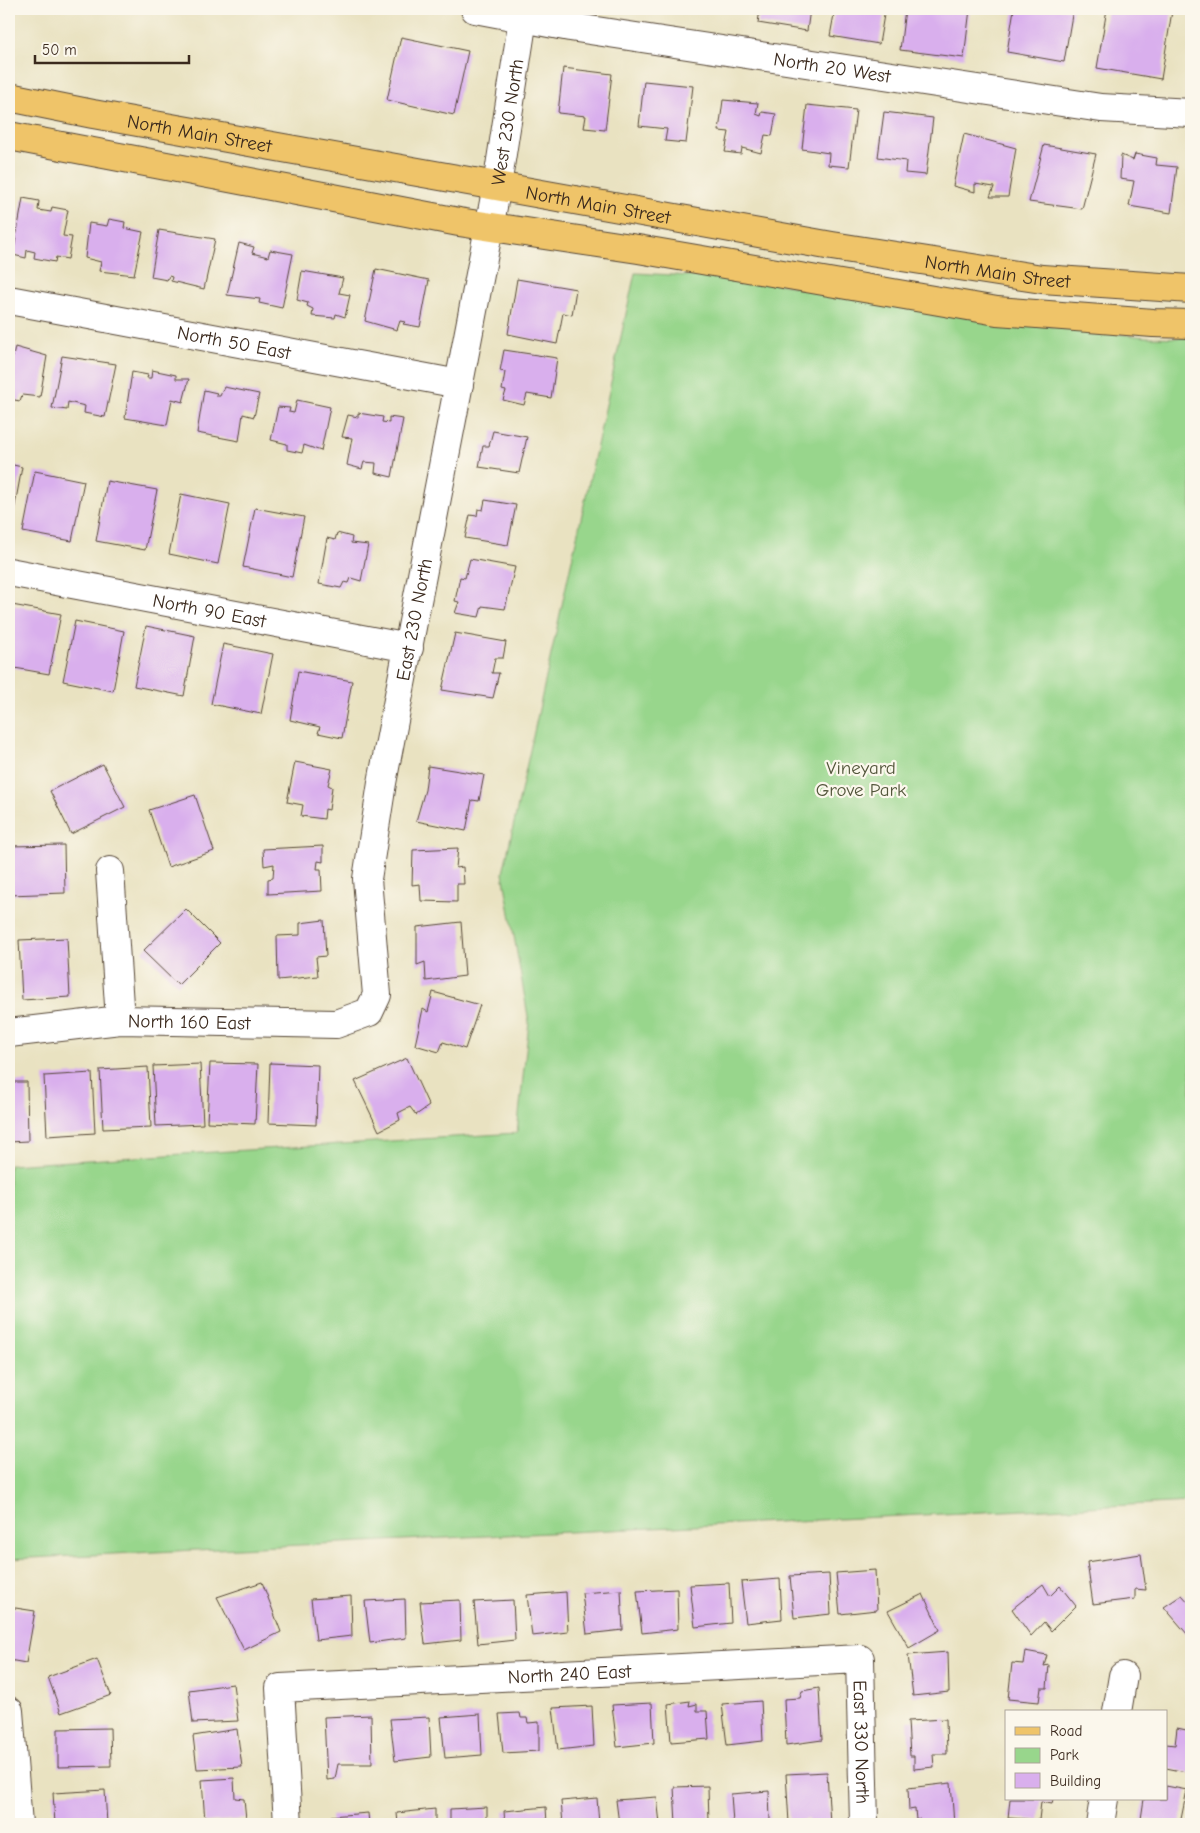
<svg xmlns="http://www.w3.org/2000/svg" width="1200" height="1833" font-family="'Comic Neue',sans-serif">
<rect width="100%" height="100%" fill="#fbf7ec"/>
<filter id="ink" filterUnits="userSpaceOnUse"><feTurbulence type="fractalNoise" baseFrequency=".02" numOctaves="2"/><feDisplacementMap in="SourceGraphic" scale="10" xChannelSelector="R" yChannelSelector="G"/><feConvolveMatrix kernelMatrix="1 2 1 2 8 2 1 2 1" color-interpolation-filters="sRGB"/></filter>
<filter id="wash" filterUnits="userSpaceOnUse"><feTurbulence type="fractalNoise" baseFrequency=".0096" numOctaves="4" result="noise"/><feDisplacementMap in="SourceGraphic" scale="20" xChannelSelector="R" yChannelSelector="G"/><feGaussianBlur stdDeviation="1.12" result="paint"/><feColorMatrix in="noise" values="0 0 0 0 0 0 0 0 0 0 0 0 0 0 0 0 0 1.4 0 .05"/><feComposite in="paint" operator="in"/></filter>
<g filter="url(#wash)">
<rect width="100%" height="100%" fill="#e9e2c1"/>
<polygon fill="#98d68c" stroke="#6a8055" points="635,273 749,279 992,320 1146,337 1191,338 1191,1502 9,1559 9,1165 517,1133 529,1022 503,873"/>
<g id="blocks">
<g fill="#d9afed">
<polygon points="760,9 810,9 807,31 758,23"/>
<polygon points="835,9 885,9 879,44 830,36"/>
<polygon points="905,9 970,9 964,58 900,50"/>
<polygon points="1014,9 1073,9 1064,62 1007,52"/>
<polygon points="1107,9 1172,11 1161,79 1097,68"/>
<polygon points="401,37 468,51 454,115 387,100"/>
<polygon points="563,68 612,74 605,130 584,128 586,116 558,113"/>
<polygon points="644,81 693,86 686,143 665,141 667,129 639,126"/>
<polygon points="723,100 758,103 756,114 761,116 762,112 776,114 772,136 765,135 761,153 742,148 741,154 725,152 729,132 719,131"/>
<polygon points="807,105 856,110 849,167 828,165 829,153 802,149"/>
<polygon points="884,112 933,118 926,175 905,173 906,161 878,157"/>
<polygon points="964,134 1016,148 1008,197 990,197 994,187 975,184 975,192 953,186"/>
<polygon points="1044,145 1096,154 1082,209 1029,202"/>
<polygon points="1135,154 1157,158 1156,165 1177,167 1171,213 1129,206 1134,181 1120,179 1121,155 1133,160"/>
<polygon points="23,198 39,201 38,210 51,212 52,207 68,210 63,236 72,237 68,259 56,257 55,262 34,258 35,252 27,250 26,258 13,255"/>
<polygon points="109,219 125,222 124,228 143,232 134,275 99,271 101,262 85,258 89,223 107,226"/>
<polygon points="159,230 215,239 204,289 171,281 172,277 169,276 167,280 151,277"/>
<polygon points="239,243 254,247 252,253 268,257 270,250 293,254 282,308 259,303 260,299 227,295"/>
<polygon points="376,269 429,280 420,327 403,324 405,322 400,321 397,330 365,321"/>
<polygon points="302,271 343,278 339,293 350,295 345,317 336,314 335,318 312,316 313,309 307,306 308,303 297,300"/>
<polygon points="517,279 576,289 572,315 563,313 557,344 508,334"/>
<polygon points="15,347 47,356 40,397 22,395 20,401 9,399 9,357 13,357"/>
<polygon points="504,350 557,358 551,398 527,394 524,405 503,400 506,391 502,390 505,372 500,371"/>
<polygon points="62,356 116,364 105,417 84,413 85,406 68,402 67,410 52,408"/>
<polygon points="152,370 176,375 176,379 189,379 183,402 172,399 167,425 125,418 132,372 148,375 147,378 151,378"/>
<polygon points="224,387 259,394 254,417 243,414 239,441 197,433 204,390 217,393 216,396 220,396"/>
<polygon points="297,400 330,407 321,451 304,445 302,453 287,450 287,444 271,440 278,407 290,408 289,412 294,413"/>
<polygon points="358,413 383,417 382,422 389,423 389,417 403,419 392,477 375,473 376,463 364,462 362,469 347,465 352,438 342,437 348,415 358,417"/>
<polygon points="493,431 527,437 519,473 479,467 483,446 489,446"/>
<polygon points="9,464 22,467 11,527 9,527"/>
<polygon points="35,471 84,481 72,541 23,532"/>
<polygon points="107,481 157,490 145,550 96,541"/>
<polygon points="181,494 230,504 218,564 169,554"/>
<polygon points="485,500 516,505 508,545 465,538 470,515 477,516 478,509 483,510"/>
<polygon points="255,508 304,517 292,577 243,567"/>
<polygon points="337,533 352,537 351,543 368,545 361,581 351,578 349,583 344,582 341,588 319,584 327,538 335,540"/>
<polygon points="470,559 515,567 505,609 482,606 479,617 455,613 459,602 455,601 460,577 465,578"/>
<polygon points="12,605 61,614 49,674 9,667 9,619"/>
<polygon points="75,621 124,631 113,691 63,681"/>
<polygon points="146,626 195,636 184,696 134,686"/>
<polygon points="455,633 506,642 503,658 495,658 492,673 499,673 493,698 442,690"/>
<polygon points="223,644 273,654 261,714 211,704"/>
<polygon points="298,671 352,681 342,738 318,733 320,727 290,720"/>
<polygon points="295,762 332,769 328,785 332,787 329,810 325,809 324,819 301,816 303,805 287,802"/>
<polygon points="103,764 125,807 71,834 50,791"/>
<polygon points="428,766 484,775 479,801 472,800 466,831 416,821 425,790"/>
<polygon points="195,795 214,851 168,867 149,810"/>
<polygon points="64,845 65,893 9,895 9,846"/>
<polygon points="323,846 323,862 318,861 317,869 321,869 322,891 268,894 268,879 273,878 274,864 264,866 263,849"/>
<polygon points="458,848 456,868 463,867 464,884 457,884 457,902 421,901 420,884 412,885 413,850"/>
<polygon points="186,909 220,943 178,985 143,951"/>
<polygon points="324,920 326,956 316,957 318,976 278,980 277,936 300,935 300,923"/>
<polygon points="461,922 465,976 426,981 425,962 417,965 417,927"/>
<polygon points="67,938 70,997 22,1000 19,940"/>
<polygon points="433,992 480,1005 465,1049 443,1042 439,1052 415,1045 423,1009 428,1012"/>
<polygon points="407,1058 429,1106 416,1115 410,1107 398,1113 400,1120 379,1131 355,1081"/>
<polygon points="210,1063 258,1064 255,1124 207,1122"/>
<polygon points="270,1063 318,1065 316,1125 268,1123"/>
<polygon points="200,1064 203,1124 156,1126 153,1066"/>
<polygon points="148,1067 151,1127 103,1129 100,1070"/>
<polygon points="92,1073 95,1133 47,1136 44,1076"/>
<polygon points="9,1082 27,1082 28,1141 9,1142"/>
<polygon points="1141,1554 1146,1590 1135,1589 1135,1599 1093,1604 1087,1562"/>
<polygon points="875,1570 877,1610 840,1614 836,1573"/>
<polygon points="829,1574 831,1614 794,1618 790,1576"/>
<polygon points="780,1579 782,1619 746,1623 741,1582"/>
<polygon points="262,1582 281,1632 244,1650 217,1597"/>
<polygon points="729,1583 731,1623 695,1627 690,1585"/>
<polygon points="1043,1584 1050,1596 1060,1586 1076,1606 1051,1631 1044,1622 1031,1636 1012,1609"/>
<polygon points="677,1589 678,1629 642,1633 637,1591"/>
<polygon points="621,1590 623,1630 587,1634 582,1593"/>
<polygon points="566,1592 568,1632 532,1636 527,1595"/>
<polygon points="923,1594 940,1630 909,1648 888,1611"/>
<polygon points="1182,1595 1190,1604 1191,1603 1191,1632 1188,1635 1164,1607"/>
<polygon points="351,1596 352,1636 316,1640 311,1599"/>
<polygon points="405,1599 406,1638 370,1643 365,1601"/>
<polygon points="460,1600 461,1640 425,1644 420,1602"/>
<polygon points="513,1600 515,1640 478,1644 474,1602"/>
<polygon points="9,1607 35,1611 26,1663 9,1660"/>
<polygon points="1025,1651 1047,1655 1044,1666 1049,1665 1047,1688 1041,1688 1039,1702 1008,1699 1012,1663 1023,1664"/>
<polygon points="948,1652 949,1692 913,1696 908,1655"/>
<polygon points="97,1659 111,1695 61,1713 48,1677"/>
<polygon points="233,1684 238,1721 193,1723 189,1690"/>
<polygon points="819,1688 822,1740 786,1745 784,1699 800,1698 802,1691"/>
<polygon points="690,1701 689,1706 697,1704 697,1711 707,1711 709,1739 671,1742 668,1704"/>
<polygon points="761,1701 763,1741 727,1745 722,1704"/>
<polygon points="652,1703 654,1743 617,1747 612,1705"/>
<polygon points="592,1706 594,1746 558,1750 553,1708"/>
<polygon points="520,1713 521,1718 527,1718 528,1723 539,1722 539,1751 503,1753 499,1714"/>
<polygon points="480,1714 482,1755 445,1758 441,1717"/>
<polygon points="371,1715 372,1764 338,1764 335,1779 327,1780 324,1717"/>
<polygon points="429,1717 431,1757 395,1761 390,1719"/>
<polygon points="946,1719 947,1754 933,1754 934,1767 914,1769 914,1756 910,1756 908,1721"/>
<polygon points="110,1728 111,1766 58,1767 58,1729"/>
<polygon points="1177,1728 1191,1731 1191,1773 1166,1768 1166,1744 1175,1745"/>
<polygon points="237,1729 242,1767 197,1769 193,1736"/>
<polygon points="827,1772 830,1824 808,1824 809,1819 789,1823 786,1774"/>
<polygon points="234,1778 235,1798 244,1799 246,1819 205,1822 202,1780"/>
<polygon points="951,1783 954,1824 921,1824 920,1819 916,1820 915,1809 909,1810 908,1788"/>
<polygon points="708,1786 709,1822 676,1824 674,1787"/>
<polygon points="1166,1786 1187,1790 1180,1824 1141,1819 1144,1799 1166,1799"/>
<polygon points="105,1790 107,1824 55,1824 53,1793"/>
<polygon points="769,1791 770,1821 756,1821 756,1824 733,1824 731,1794"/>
<polygon points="657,1797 660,1824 619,1824 616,1800"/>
<polygon points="597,1798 599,1824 563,1824 561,1801"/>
<polygon points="1010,1799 1053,1799 1052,1804 1041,1802 1039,1820 1008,1818"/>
<polygon points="487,1807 487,1824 450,1824 450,1809"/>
<polygon points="546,1807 547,1824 505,1824 504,1811"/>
<polygon points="435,1809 435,1824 398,1824 397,1813"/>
<polygon points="368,1813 369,1824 332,1824 331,1816"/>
</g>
</g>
</g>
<g filter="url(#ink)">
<use href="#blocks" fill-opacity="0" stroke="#554636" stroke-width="1"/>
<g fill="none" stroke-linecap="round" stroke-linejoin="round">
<g stroke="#554636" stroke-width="30">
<g id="minor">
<path id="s1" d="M475,9L570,27L1101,108L1191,113"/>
<path id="s2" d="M9,300L459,384"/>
<path id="s3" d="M9,572L409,648"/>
<polyline points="110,871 120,1020"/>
<path id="s4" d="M9,1033L120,1020L336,1024L369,1012L377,995L367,879L382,783L497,186L523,18"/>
<polyline points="9,1711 18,1824"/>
<polyline points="1117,1712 1123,1676"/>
<path id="s5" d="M288,1824L280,1688L860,1659L864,1824"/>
<polyline points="1100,1824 1104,1799"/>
</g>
</g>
<g stroke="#554636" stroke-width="30">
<g id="major">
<path id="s6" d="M9,97L93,114L832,246L1042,279L1191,289"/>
<polyline points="9,136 459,222 638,249 997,311 1153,323 1191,324"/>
</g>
</g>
<use href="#minor" stroke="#fff" stroke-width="28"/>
<use href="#major" stroke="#efc469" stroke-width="28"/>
</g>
</g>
<g text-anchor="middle" stroke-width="4.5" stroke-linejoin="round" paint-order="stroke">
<g font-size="19" fill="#3b2a1e" stroke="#fbf7ec">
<text dy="7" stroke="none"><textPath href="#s1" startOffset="362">North 20 West</textPath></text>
<text dy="7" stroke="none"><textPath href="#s4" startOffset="1268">West 230 North</textPath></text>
<text dy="7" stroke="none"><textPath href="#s6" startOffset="194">North Main Street</textPath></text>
<text dy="7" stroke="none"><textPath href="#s6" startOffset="599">North Main Street</textPath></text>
<text dy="7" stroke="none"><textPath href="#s6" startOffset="1004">North Main Street</textPath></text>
<text dy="7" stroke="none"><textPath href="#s2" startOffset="229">North 50 East</textPath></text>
<text dy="7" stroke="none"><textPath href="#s3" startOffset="204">North 90 East</textPath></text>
<text dy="7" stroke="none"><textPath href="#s4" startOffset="762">East 230 North</textPath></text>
<text dy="7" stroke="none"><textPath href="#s4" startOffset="181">North 160 East</textPath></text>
<text dy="7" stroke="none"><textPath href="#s5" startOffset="426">North 240 East</textPath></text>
<text dy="7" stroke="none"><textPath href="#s5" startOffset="800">East 330 North</textPath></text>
</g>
<g font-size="19" fill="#52553a" stroke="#fbf7ec">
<text x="861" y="774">Vineyard<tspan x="861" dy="22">Grove Park</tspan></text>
</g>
</g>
<rect width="1200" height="1833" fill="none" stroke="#fbf7ec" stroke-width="30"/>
<rect x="1005" y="1710" width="162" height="90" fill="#fbf7ec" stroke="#aea59a"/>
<rect x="1015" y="1727" width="25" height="8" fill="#efc469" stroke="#aea59a"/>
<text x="1050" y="1736" font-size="15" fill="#3b2a1e">Road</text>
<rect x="1015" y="1748" width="25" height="15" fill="#98d68c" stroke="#aea59a"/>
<text x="1050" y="1760" font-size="15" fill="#3b2a1e">Park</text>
<rect x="1015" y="1773" width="25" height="15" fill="#d9afed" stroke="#aea59a"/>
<text x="1050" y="1786" font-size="15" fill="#3b2a1e">Building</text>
<path d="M35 55v8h154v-8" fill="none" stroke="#3b2a1e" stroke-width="2.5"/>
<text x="42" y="55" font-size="15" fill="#3b2a1e" stroke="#fbf7ec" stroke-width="4" paint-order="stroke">50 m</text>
</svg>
